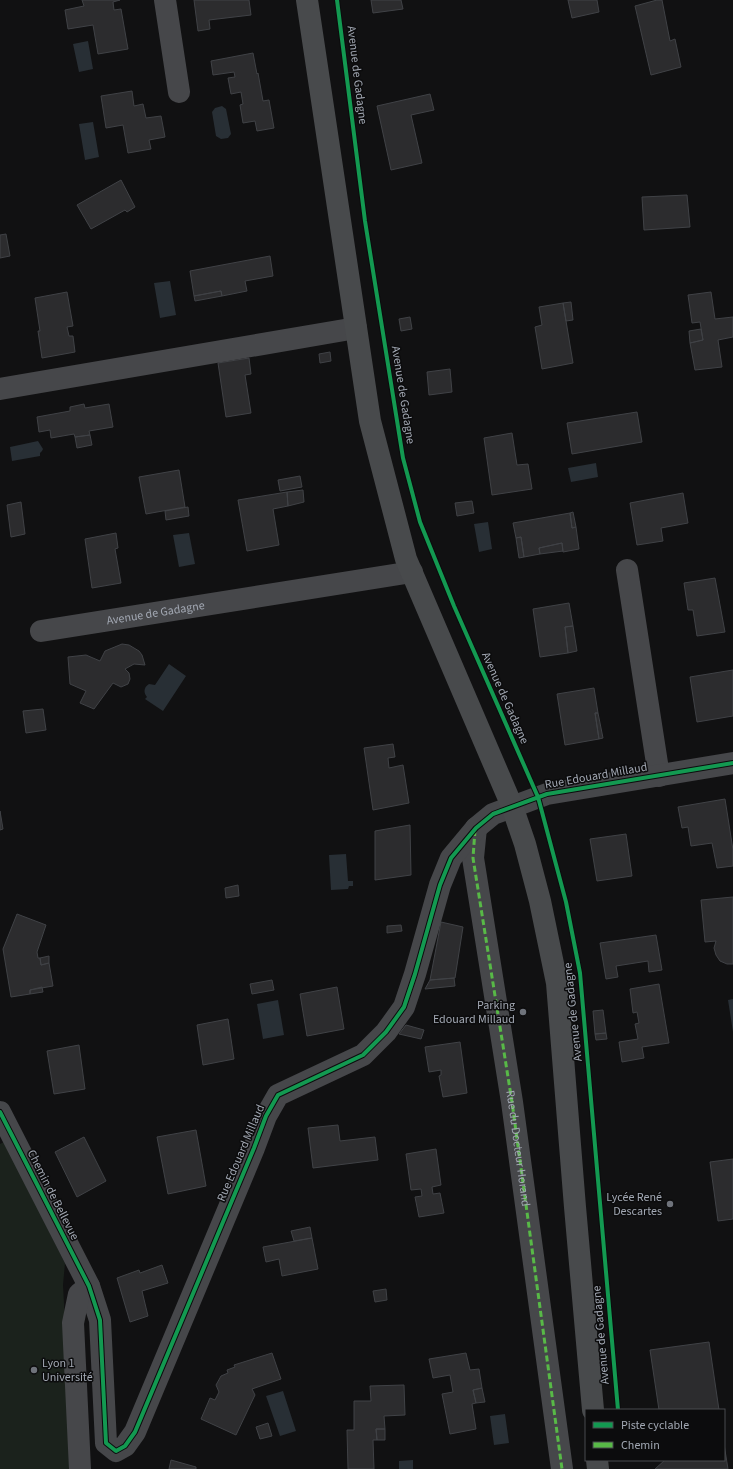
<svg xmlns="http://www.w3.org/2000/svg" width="733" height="1469" font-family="'Source Sans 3',sans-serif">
<rect width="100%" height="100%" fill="#111112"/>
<path fill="#1b221c" d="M4,1142L65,1263L63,1285L72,1456L74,1469H0V1144Z"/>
<path fill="#282f35" d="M88,41L93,69L79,72L73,44Z
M222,106L226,109L231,134L228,138L221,139L216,136L212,112L215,108Z
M93,122L99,157L85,160L79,124Z
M170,281L176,315L160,318L154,283Z
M38,441L43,449L42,451L40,453V456L12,461L10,447Z
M596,463L598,477L571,482L568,468Z
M488,522L492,549L479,552L474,524Z
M189,533L195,564L179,567L173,535Z
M169,664L186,676L163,711L145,699L147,697C143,692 144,687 149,684L155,685Z
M346,854L348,881H353V886H349L348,889L331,890L329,855Z
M733,999V1032L728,1000Z
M278,1000L284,1035L263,1039L257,1004Z
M283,1391L296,1431L280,1436L266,1396Z
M505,1414L509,1443L494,1445L490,1416Z
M413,1460V1469H399V1461Z"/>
<path fill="#2c2c2e" stroke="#404246" d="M82,0H120L113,2L114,10L121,9L128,49L98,54L93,25L68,29L65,10L84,6Z
M194,0H249L251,15L209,20L210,29L198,31Z
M371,0H401L403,9L373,13Z
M568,0H597L599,12L572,18Z
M657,0H662L670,41L675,39L681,67L651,75L635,6Z
M253,53L257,74L258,73L263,101L269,100L274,128L257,131L255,121L243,123L240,105L243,104L241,92L231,94L228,78L235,77L234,72L213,75L211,61Z
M132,91L134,106L143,104L146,118L161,116L165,137L149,140L151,149L128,153L123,125L106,128L101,96Z
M430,94L434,110L411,115L422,163L391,170L377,106Z
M121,180L135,207L127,212L125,210L91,229L77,205Z
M687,195L690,227L644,230L642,197Z
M6,234L10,256L0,258V235Z
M270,256L273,276L245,281L247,291L222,296L221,291L194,296L190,271Z
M221,291L222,296L195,301L194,296Z
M67,292L73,326L67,327L69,336H73L75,352L42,358L38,331H40L35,298Z
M711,292L715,319L733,317V337L718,340L722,367L695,370L690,343L703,340L700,322L692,323L688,295Z
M571,302L573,320L566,321L563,303Z
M563,303L573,363L542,369L535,327L542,325L539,307Z
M410,317L412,329L401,331L399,319Z
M701,329L703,340L690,343L689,331Z
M330,352L331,361L320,363L319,354Z
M249,358L251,374L245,375L251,413L226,417L218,363Z
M450,369L452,392L429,395L427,372Z
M84,404L85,408L109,404L113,427L89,431L90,435L75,437L74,434L51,438L50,430L39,432L37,417L70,411V407Z
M637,412L642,442L572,454L567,423Z
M512,433L517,465L528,464L532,489L492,495L484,438Z
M90,435L92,445L77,448L75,437Z
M179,470L185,507L146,514L139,477Z
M300,476L302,487L280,491L278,480Z
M303,490L304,502L288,506L287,492Z
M287,492L288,506L273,509L279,545L247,551L238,500Z
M683,493L688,523L661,528L663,541L637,545L630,503Z
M472,501L474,513L457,516L455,503Z
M21,502L25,534L11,537L7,505Z
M188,507L189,516L166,520L165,511Z
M573,512L576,527L572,528L570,513Z
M570,513L572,528L576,527L579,549L563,552L562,543L539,548L540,554L524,557L521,537L516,538L513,523Z
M116,533L118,548L115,549L121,583L92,588L85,539Z
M521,537L524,557L519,558L516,538Z
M562,543L563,551L540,554L539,548Z
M715,578L725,632L697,636L693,610H688L684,583Z
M569,603L573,626L565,627L568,653L540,657L533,609Z
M573,626L577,651L568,653L565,627Z
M122,644L129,645L139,651L142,655L145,665L134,664L125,669L129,673L130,679L128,684L121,687L113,683L94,709L80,703L86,691L70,684L68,657L86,655L100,661L105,651Z
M733,670V716L697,722L690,677Z
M594,688L598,713H595L599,739L565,745L557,694Z
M43,709L46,730L26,733L23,711Z
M595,713H598L603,738L599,739Z
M393,744L395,757L388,758L389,768L403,765L409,803L373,810L364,748Z
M725,799L733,850V866L717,868L712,843L691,846L688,827L682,828L678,807Z
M0,811L3,829L0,830Z
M410,825L411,875L375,880V831Z
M626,834L632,876L597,881L590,839Z
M238,885L239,896L226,898L225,888Z
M733,897V964H727L720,961L716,955L714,948L716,941L705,942L701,900Z
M17,914L46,925L37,952L38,958H40L41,965L49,963L53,986L30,990V994L11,997L3,949Z
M441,922L463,927L455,978L430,980Z
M401,925L402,931L387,933V926Z
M656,935L662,970L649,972L648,961L616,966L618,977L606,979L600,943Z
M49,956V963L41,965L40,958Z
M454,978L455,986L425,989L430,980Z
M272,980L274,990L252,994L250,984Z
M659,984L669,1043L642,1047L644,1058L622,1062L619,1042L638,1039L635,1024L639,1023L637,1012L633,1013L630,989Z
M42,987L43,992L30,994V990Z
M337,987L344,1029L307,1036L300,994Z
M603,1010L606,1033L595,1034L593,1011Z
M228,1019L234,1059L203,1065L197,1025Z
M406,1025L424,1030L421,1039L399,1034Z
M606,1033L607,1039L596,1040L595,1034Z
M460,1042L467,1093L443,1097L439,1076L441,1075V1070L429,1072L425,1047Z
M79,1045L85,1089L54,1094L47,1051Z
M338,1125L340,1141L375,1137L378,1160L313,1168L308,1128Z
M196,1130L206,1186L168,1194L157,1137Z
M84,1137L106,1181L77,1197L55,1152Z
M436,1149L441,1185L432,1187L433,1194L440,1193L444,1213L419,1217L415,1197L422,1196L421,1189L411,1190L406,1154Z
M733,1159V1219L718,1221L710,1162Z
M310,1227L312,1238L294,1241L291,1231Z
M312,1238L318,1269L282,1276L279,1259L266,1262L263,1247Z
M162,1265L168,1283L142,1291L148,1316L130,1322L117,1278L139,1270L140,1273Z
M386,1289L387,1300L375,1302L373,1291Z
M709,1342L719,1410H659L650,1350Z
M272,1353L281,1379L252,1389L255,1395L236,1435L201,1419L210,1398L215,1400L219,1392L216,1385L221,1376L228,1373L227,1370L235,1367L234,1365Z
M466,1353L470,1370L479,1369L482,1388L473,1390L476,1403L472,1404L476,1429L450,1434L442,1394L453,1392L450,1375L433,1378L429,1359Z
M404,1385L405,1415L384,1416L385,1429H376L377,1440H373L374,1469H348L347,1430H354V1401H371L370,1386Z
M482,1388L485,1402L476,1403L473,1390Z
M268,1423L272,1436L260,1439L256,1427Z
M376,1429H385V1440H377Z
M724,1444L728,1469H655L665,1460H724Z
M171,1460L196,1467V1469H169Z"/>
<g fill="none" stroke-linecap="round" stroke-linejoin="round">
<g stroke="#46474a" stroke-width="22">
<path d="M165,0L179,92"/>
<path d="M0,389L356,328"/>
<path d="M627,570L659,776"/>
<path id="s1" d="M41,631L412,572"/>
<path id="s2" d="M476,828L473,858L512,1102L562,1469"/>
<path d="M0,1112L89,1286L100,1320L106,1443L116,1451L125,1446L135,1432L254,1148L266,1116L278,1095L363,1055L386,1032L404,1007L415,974L440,885L451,858L476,828L493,814L547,794L733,763"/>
<path d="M80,1469L73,1323L79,1294L89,1286"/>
</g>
<path stroke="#484a4c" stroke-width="22" d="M307,0L370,421L406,559L512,806L525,844L540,901L557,983L575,1207L593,1410
M597,1460L598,1469"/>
<path stroke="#58b947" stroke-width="3" stroke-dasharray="6 3" stroke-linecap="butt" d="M475,830L473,858L512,1102L562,1469"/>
<g stroke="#0c0c0d" stroke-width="6">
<path id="cycleway" d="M337,0L365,221L403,458L420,522L454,606L538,797L566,902L580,973L618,1410
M0,1112L89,1286L100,1320L106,1443L116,1451L125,1446L135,1432L254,1148L266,1116L278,1095L363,1055L386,1032L404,1007L415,974L440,885L451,858L476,828L493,814L547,794L733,763"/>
</g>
<use href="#cycleway" stroke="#139951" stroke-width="4"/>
</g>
<g fill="#6f737b" stroke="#0c0c0d" stroke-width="1.5">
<circle cx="523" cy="1012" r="4"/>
<circle cx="670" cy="1204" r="4"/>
<circle cx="34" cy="1370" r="4"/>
</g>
<g text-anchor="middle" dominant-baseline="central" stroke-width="3" stroke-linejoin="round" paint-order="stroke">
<g font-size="12" fill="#a2a8b3" stroke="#0c0c0d">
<text transform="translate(357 75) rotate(83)">Avenue de Gadagne</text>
<text transform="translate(403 395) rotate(81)">Avenue de Gadagne</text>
<text stroke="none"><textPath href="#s1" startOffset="116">Avenue de Gadagne</textPath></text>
<text transform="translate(505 698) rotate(66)">Avenue de Gadagne</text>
<text transform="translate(596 776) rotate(-10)">Rue Edouard Millaud</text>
<text transform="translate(573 1012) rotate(-96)">Avenue de Gadagne</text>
<text stroke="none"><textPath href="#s2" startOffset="324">Rue du Docteur Horand</textPath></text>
<text transform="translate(241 1153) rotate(-67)">Rue Edouard Millaud</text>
<text transform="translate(53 1195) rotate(63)">Chemin de Bellevue</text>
<text transform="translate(601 1335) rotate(-95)">Avenue de Gadagne</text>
</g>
<g font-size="12" fill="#a2a8b3" stroke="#0c0c0d" text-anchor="end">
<text x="515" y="1005">Parking<tspan x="515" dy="14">Edouard Millaud</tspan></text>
<text x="662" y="1197">Lycée René<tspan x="662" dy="14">Descartes</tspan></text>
<text x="42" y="1363" text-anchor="start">Lyon 1<tspan x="42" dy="14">Université</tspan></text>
</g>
</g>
<rect x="585" y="1409" width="140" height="52" fill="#0c0c0d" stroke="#484a4f"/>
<rect x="593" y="1422" width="20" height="6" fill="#139951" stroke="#484a4f"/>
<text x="621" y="1429" font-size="12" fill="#a2a8b3">Piste cyclable</text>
<rect x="593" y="1442" width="20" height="6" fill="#58b947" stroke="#484a4f"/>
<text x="621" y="1449" font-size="12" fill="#a2a8b3">Chemin</text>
</svg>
